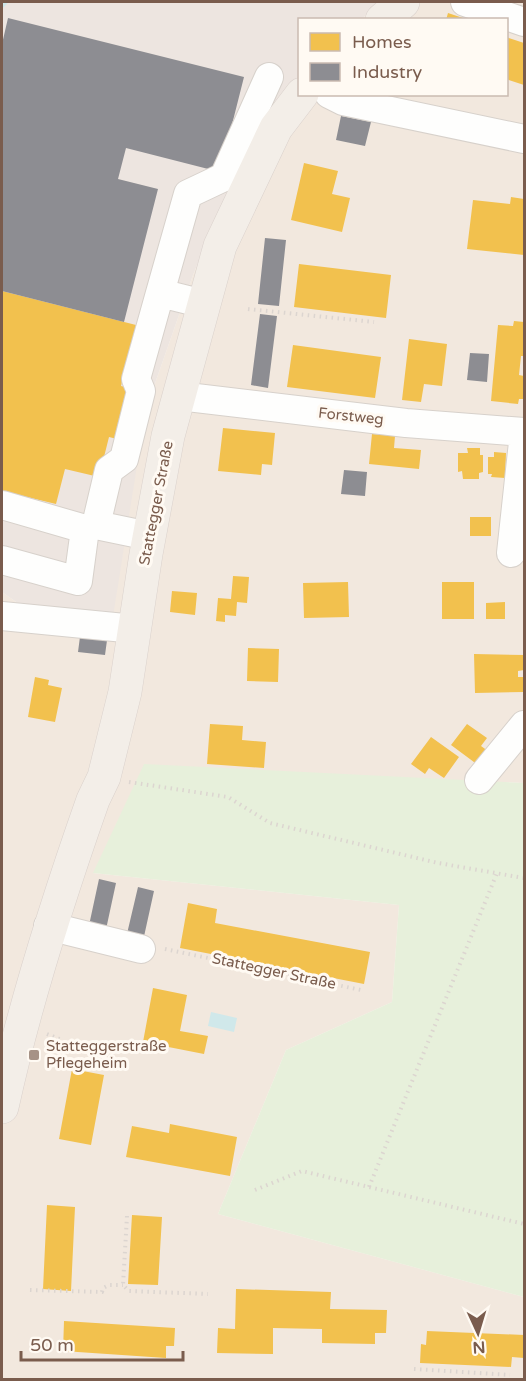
<svg xmlns="http://www.w3.org/2000/svg" width="526" height="1381" font-family="'Varela Round',sans-serif">
<rect width="100%" height="100%" fill="#f9f5f0"/>
<path fill="#f2e8de" d="M379,2H524V783L451,780L93,873L399,905L392,1002L286,1050L218,1214L524,1297V1379H2V592L29,611L146,409L193,275L232,180L300,94H506V20L362,19Z"/>
<path fill="#ede5e0" d="M2,2H379L362,19L300,20L299,83L232,180L193,275L146,409L112,623L29,611L2,592Z"/>
<path fill="#e7f0db" d="M144,764L524,783V1297L218,1214L286,1050L392,1002L399,905L93,873Z"/>
<path fill="#d0e8ea" d="M211,1012L237,1018L234,1032L208,1026Z"/>
<path fill="#f2c14e" d="M448,13L466,19V20H446Z
M506,37L524,43V85L506,79Z
M304,163L338,171L332,194L350,198L342,232L291,220Z
M511,197L524,199V255L467,249L473,200L510,204Z
M299,264L391,275L386,318L294,307Z
M2,291L136,325L121,386L133,389L121,440L109,437L99,477L65,469L56,504L2,491Z
M514,321L524,322V356H521L519,375L524,376V399H519L518,404L491,401L498,325L513,326Z
M409,339L447,344L442,386L424,384L421,402L402,400Z
M293,345L381,357L375,398L287,387Z
M223,428L275,433L272,465L262,464L261,475L218,471Z
M372,434L395,436L394,448L421,450L419,469L369,464Z
M467,448H480V455H483V472L479,473V479H463L462,471L458,472V453H468Z
M494,452L506,453L505,478L491,477L492,474H488V457H494Z
M470,517H491V536H470Z
M233,576L249,577L247,603L237,602L236,616L225,615V622L216,621L218,598L231,599Z
M348,582L349,617L304,618L303,583Z
M442,582H474V619H442Z
M172,591L197,593L195,615L170,612Z
M505,602V619H486V603Z
M248,648L279,649L278,682L247,681Z
M474,654L524,655V670L518,671V677H524V692L475,693Z
M35,677L49,680L48,685L62,688L55,722L28,717Z
M210,724L243,726L242,740L266,742L264,768L207,764Z
M467,724L487,738L481,746L492,754L482,768L451,745Z
M431,737L459,757L444,778L429,768L425,774L411,764Z
M188,903L217,909L215,923L370,952L364,984L180,948Z
M153,988L187,995L180,1031L208,1036L204,1054L143,1042Z
M72,1069L104,1075L91,1145L59,1139Z
M170,1124L237,1137L230,1176L126,1157L132,1126L169,1133Z
M47,1205L75,1207L71,1291L43,1289Z
M132,1215L162,1217L158,1285L128,1284Z
M236,1289L331,1292L330,1309L387,1310L386,1333H375V1344L322,1343V1329L273,1328V1354L217,1353L218,1328L235,1329Z
M64,1321L175,1328L174,1346H166V1358L63,1351Z
M427,1331L524,1335V1358L512,1357L511,1367L420,1363L421,1344L426,1345Z"/>
<path fill="#8d8d92" d="M8,18L244,77L220,172L126,148L118,179L158,189L124,322L2,291V44Z
M341,116L371,122L365,146L336,140Z
M265,238L286,240L279,306L258,304Z
M260,314L277,316L268,388L251,385Z
M470,353L489,354L487,382L467,380Z
M344,470L367,472L365,496L341,494Z
M81,629L108,633L105,655L78,652Z
M99,879L116,883L105,934L88,930Z
M138,887L154,891L143,941L126,938Z"/>
<g fill="none" stroke-linecap="round" stroke-linejoin="round">
<path stroke="#d0e8ea" stroke-width="7" d="M2,4L4,2"/>
<g stroke="#d7d1cb" stroke-width="30">
<path id="minor" d="M465,2L524,22
M329,94L343,101L524,139
M204,304L160,293L188,194L224,177L269,77
M179,396L406,423L524,432
M2,505L85,529L96,525
M149,536L96,525L109,470L124,459L141,391L136,379L160,293
M511,553L524,433
M2,560L78,581L85,529
M2,616L135,629
M479,780L524,725
M48,926L141,949"/>
</g>
<g stroke="#dad1cc" stroke-width="34">
<path id="major" d="M382,20L403,2
M2,1107C25,1002 57,902 93,800L104,777L125,692L146,554L168,436L220,246L276,128L302,94"/>
</g>
<path stroke="#dcd5d0" stroke-width="4" stroke-dasharray="1.5 4.5" stroke-linecap="butt" d="M248,309L374,322
M129,782L228,797L270,823L438,863L524,878
M165,949L361,990
M47,1034L62,1040V1050
M369,1187L497,873
M255,1190L302,1171L524,1224
M127,1216L123,1285L129,1291L208,1294
M30,1290L102,1292L103,1288L109,1285H123
M414,1369L510,1375"/>
<use href="#minor" stroke="#fefefd" stroke-width="28"/>
<use href="#major" stroke="#f3eee8" stroke-width="33"/>
</g>
<rect fill="#a69286" stroke="#fffaf3" stroke-width="2" x="28" y="1049" width="12" height="12" rx="3"/>
<g text-anchor="middle" dominant-baseline="central" stroke-width="6" stroke-linejoin="round" paint-order="stroke">
<g font-size="15" fill="#7a5c4d" stroke="#fffaf3">
<text transform="translate(351 416) rotate(6)">Forstweg</text>
<text transform="translate(156 503) rotate(-79)">Stattegger Straße</text>
<text transform="translate(274 971) rotate(12)">Stattegger Straße</text>
</g>
<g font-size="15" fill="#7a5c4d" stroke="#fffaf3" text-anchor="start">
<text x="46" y="1046">Statteggerstraße<tspan x="46" dy="17">Pflegeheim</tspan></text>
</g>
</g>
<rect width="526" height="1381" fill="none" stroke="#7a5c4d" stroke-width="6"/>
<rect x="298" y="18" width="210" height="78" fill="#fffaf3" stroke="#cabbb1" stroke-width="1.5"/>
<rect x="310" y="33" width="30" height="18" fill="#f2c14e" stroke="#cabbb1" stroke-width="1.5"/>
<text x="352" y="48" font-size="18" fill="#7a5c4d">Homes</text>
<rect x="310" y="63" width="30" height="18" fill="#8d8d92" stroke="#cabbb1" stroke-width="1.5"/>
<text x="352" y="78" font-size="18" fill="#7a5c4d">Industry</text>
<g transform="translate(478 1333) rotate(176)" stroke="#fffaf3" stroke-width="4.5" paint-order="stroke">
<path d="M0-4.5L10 22L0 15L-10 22Z" fill="#7a5c4d"/>
<text y="-9" font-size="16" font-weight="bold" text-anchor="middle" fill="#7a5c4d">N</text>
</g>
<path d="M21 1351v9h162v-9" fill="none" stroke="#7a5c4d" stroke-width="3"/>
<text x="30" y="1351" font-size="18" fill="#7a5c4d" stroke="#fffaf3" stroke-width="4.5" paint-order="stroke">50 m</text>
</svg>
